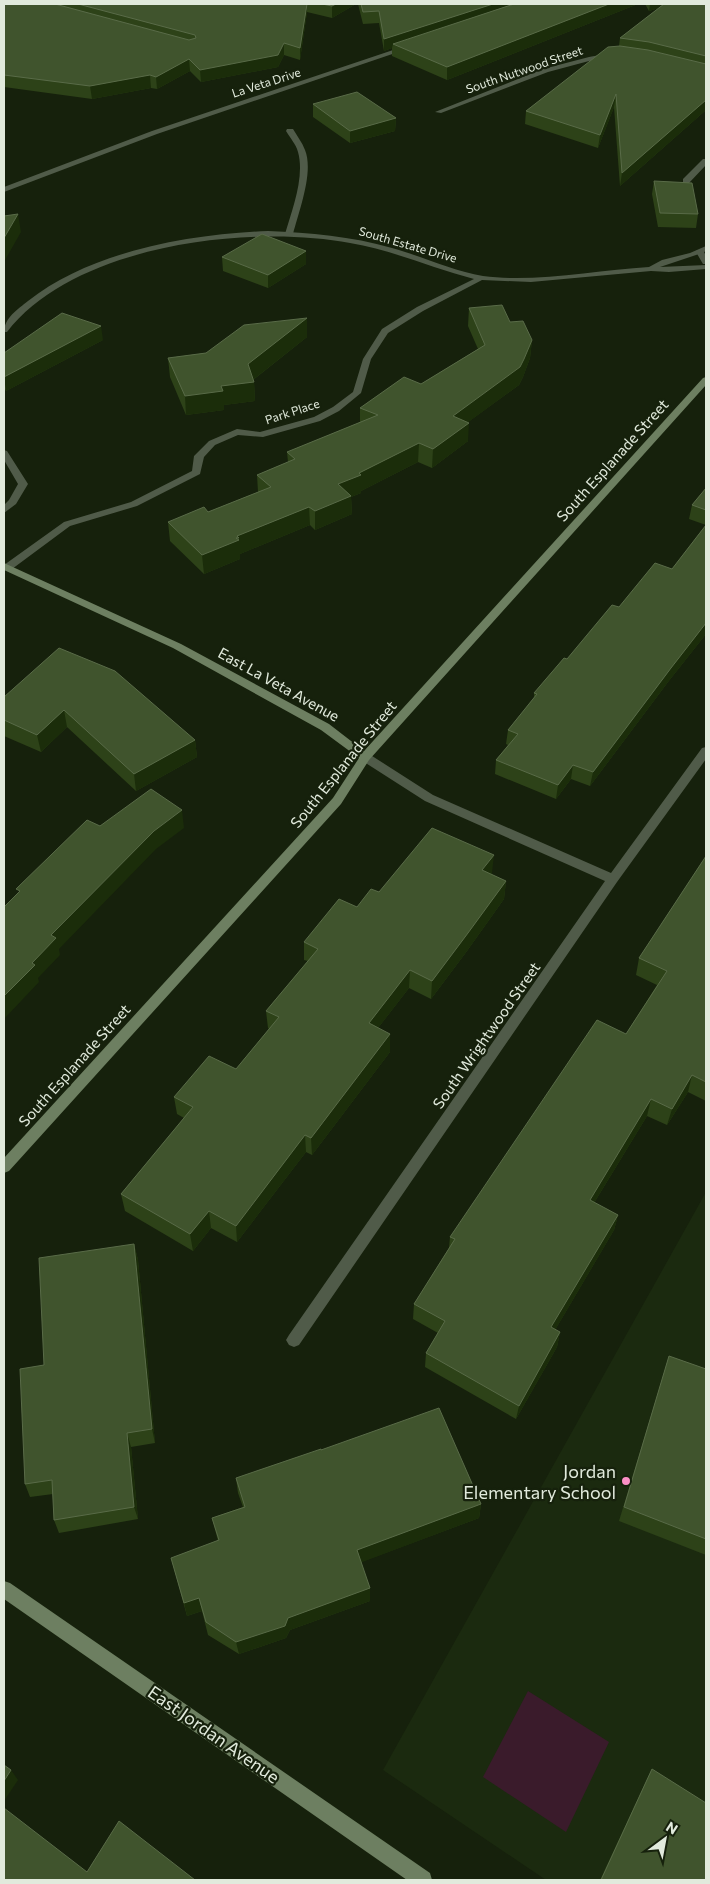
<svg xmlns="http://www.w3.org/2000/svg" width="710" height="1884" font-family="Commissioner,sans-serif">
<rect width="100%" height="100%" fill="#16210c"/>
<path fill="#1b2a0f" d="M706,1192V1880H546L383,1770Z"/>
<path fill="#3a1b2b" d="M528,1691L609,1742L566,1832L483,1777Z"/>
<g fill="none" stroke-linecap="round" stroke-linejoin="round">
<path fill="#505b49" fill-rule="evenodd" d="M287,129H293C297,136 302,142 305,150C314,172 299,211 293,234L289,236L285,234C292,210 305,177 298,152C296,144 290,138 286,131Z
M697,250L704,252L706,256V264H703L696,252Z"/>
<path fill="#505b49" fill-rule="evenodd" d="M408,45L411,47L410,48L157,134L4,192V187L152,131Z
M611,53L614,55L613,56L589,61L548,72L441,113L435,112L543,69L589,57Z
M703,159H706V165L689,183H683V179Z
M268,231C310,233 351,236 392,248C421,256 453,271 483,276C534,283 597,270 649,267L662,260L690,253L706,246V251L702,253L660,267L706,265V269L669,272L651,271L531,282L482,280L423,311L388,333L371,359L361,393L339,411L320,421L263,437L238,435L215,445L204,457L200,474L137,506L70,526L12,569H4V565L64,522L131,502L192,471L194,456L209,441L237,429L260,432L314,417L333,407L353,392L363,359L382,329L417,307L474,279C432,268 392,250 350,243C248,224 74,245 7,332H4C4,318 18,309 28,301C91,251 190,234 268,231Z
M4,450L7,451L28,484L16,504L4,513V505L9,500L18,484L4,460Z
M706,747V759L617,882L299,1345L294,1347L289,1345L286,1340L289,1335L605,881L425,801L361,760L359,757L361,754H369L433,795L611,873L702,748Z"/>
<path fill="#6d7f61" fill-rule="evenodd" d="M706,377V385L369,760L341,804L9,1171L4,1173V1158L333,798L359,758L321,730L173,648L4,570V563L181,644L329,724L364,751L703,378Z
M4,1581L10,1583L430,1873L432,1880H407L4,1599Z"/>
</g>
<path fill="#2d4218" d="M4,4H356L332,18L307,12L300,60L284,55L278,67L201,82L190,71L157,89L151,88L92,99L4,87Z
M358,4H638L447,80L392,56V48L384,51L379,23L363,24Z
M645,4H706V110L620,186L614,107L598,148L525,124L526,111L619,46L620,38L659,8L649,11Z
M313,104L396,118L395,131L350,143L313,117Z
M654,181L698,214L696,228L658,227L652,194Z
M222,257L306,264L268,288L223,271Z
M469,308L510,322L532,340L530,358L523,377L519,385L468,422V441L432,468L418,462L361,491V493L351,497L352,514L315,530L310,525L240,554V559L204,574L170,541L168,522L208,512L258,492L257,475L288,462L287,452L360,423V408L421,384L478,349L468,326Z
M307,318V337L253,380L254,382L255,401L224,405V410L186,415L170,377L168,358L206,353Z
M103,340L6,391L4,387V353Z
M706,488V525L689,519L692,505Z
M706,525V634L668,682L590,786L571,779L556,799L495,774L496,760L508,745L506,744L508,730L534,698V693L619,607L672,569Z
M4,697L195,740L197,757L136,791L67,727L41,752L4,736Z
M706,856V1101L688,1092L667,1125L647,1116L594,1203L618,1215L614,1230L555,1330L560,1332L557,1347L516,1419L425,1367L426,1353L438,1333L413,1319L414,1304L449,1248L450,1237L626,1034L657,985L636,975L639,958Z
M492,873L491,874L506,881L504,899L467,951L431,999L409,988L378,1028L390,1052L312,1155L306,1152L237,1242L211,1228L193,1251L125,1211L121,1194L184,1118L177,1114L174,1097L236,1069L269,1029L268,1028L266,1011L308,961L304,960V942L379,892Z
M134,1244L138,1260L155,1443L131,1447L138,1519L59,1533L54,1520L53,1494L30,1497L25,1484L44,1365Z
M669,1356L706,1369V1555L619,1521Z
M321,1450L481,1504L479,1518L361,1562L370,1588V1601L290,1630L286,1638L239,1654L208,1635L202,1611L187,1616L171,1558L218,1541L212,1518L243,1507L238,1493L236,1478Z
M652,1769L706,1880H600L648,1777Z"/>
<path fill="#1b2d0a" d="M307,4V12L300,60V48Z
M336,4H356L332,18V6Z
M493,4H528L393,44L392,48L384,51V39Z
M609,4H638L447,80V67Z
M650,4H672L649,11Z
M284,43V55L278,67L201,82L200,70Z
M189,59L190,71L157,89L156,77Z
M150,75L151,88L92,99L90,86Z
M616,94L614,107L598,148L600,135Z
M706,100V110L620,186L622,173Z
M396,118L395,131L350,143V131Z
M18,214L21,232L4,262V238Z
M306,251V264L268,288V275Z
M307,318V337L249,383L248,364Z
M101,326L103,340L6,391L4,377Z
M532,340L530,358L523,377L519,385L452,434L453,416Z
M254,382L255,401L224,405V410L186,415L185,396L221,386Z
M469,423L468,441L432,468L433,449Z
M419,443L418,462L361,491V493L351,497L352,514L315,530V511L338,484Z
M309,507L310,525L240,554V559L204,574L202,555L237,536Z
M706,623V634L668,682L590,786L593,772L671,668Z
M64,710L67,727L41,752L37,735Z
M195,740L197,757L136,791L134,774Z
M573,765L571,779L556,799L558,785Z
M182,810L184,828L156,849L59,949L60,955L38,978L39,982L4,1019V996L32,963L51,935L154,831Z
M494,855L492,873L480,889L482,870Z
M506,881L504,899L467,951L431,999L432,981Z
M410,970L409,988L368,1041L369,1023Z
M390,1034V1052L312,1155L311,1138Z
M692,1075L688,1092L667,1125L672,1109Z
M651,1099L647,1116L586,1216L590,1200Z
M305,1135L306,1152L237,1242L236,1226Z
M209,1211L211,1228L193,1251L190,1234Z
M618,1215L614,1230L548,1342L551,1327Z
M134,1244L138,1260L155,1443L152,1429Z
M560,1332L557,1347L516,1419L519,1406Z
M127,1433L131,1447L138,1519L134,1507Z
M481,1504L479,1518L357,1564V1550Z
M370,1588V1601L290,1630L286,1638L239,1654L236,1642L288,1618Z
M199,1598L202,1611L187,1616L184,1603Z
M11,1770L18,1780L4,1801V1781Z"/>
<path fill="#40542d" stroke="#596b48" d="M4,4H55L189,40L196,38L195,35L78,4H307L300,48L284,43L278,55L200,70L189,59L156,77L150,75L90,86L4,75Z
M322,4H336L332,6Z
M361,4H493L384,39L379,11L363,12Z
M514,4H609L447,67L393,44Z
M664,4H706V56L649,42L620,38Z
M620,46L648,50L706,64V100L622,173L616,94L600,135L526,111L608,47Z
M357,92L396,118L350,131L313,104Z
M654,181L692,183L698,214L660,213Z
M18,214L4,238V216Z
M262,234L306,251L268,275L222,257Z
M502,305L510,322L523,321L532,340L524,359L520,367L453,416L469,423L433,449L419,443L359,473L361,475L338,484L351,496L315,511L309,507L237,536L239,538H236L239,540L202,555L168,522L204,507L208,512L271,487L257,475L295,459L287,452L378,415L360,408L404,377L421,384L485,345L469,308Z
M62,313L101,326L4,377V353Z
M307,318L248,364L254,382L221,386L223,391L185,396L168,358L206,353L244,325Z
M706,488V510L692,505Z
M706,525V623L671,668L593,772L573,765L558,785L496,760L518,734L508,730L537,694L534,693L564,658L567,659L612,605L619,607L655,563L672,569Z
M59,648L115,671L195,740L134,774L64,710L37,735L4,720V697Z
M151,789L182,810L154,831L51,935L56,938L32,963L35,965L4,996V907L20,891L16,889L87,820L100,826Z
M432,828L494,855L482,870L506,881L468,933L432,981L410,970L369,1023L390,1034L311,1138L305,1135L236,1226L209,1211L190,1234L121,1194L193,1107L174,1097L209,1056L236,1069L279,1017L266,1011L318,949L304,942L339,899L357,907L371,889L379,892Z
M706,856V1082L692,1075L672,1109L651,1099L590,1200L618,1215L551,1327L560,1332L519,1406L426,1353L445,1321L414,1304L455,1239L450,1237L597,1020L626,1034L667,971L639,958Z
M134,1244L152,1429L127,1433L134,1507L54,1520L52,1480L25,1484L20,1369L44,1365L39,1258Z
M669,1356L706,1369V1539L624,1507Z
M439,1408L481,1504L357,1550L370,1588L288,1618L285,1626L236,1642L206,1622L199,1598L184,1603L171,1558L219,1540L212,1518L245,1507L236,1478L321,1449V1450Z
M4,1765L11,1770L4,1781Z
M652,1769L706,1803V1880H601Z
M4,1808L87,1872L119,1821L195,1880H4Z"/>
<circle fill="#fb8fc5" stroke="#16210c" stroke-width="2" cx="626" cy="1481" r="5"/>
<g text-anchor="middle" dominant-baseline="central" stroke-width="4.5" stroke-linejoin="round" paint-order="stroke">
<g font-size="12" fill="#e1eadc" stroke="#16210c">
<text transform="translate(524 69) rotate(-19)">South Nutwood Street</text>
<text transform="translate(266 82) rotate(-18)">La Veta Drive</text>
<text transform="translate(408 244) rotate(16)">South Estate Drive</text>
<text transform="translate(292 411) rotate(-18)">Park Place</text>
</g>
<g font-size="15" fill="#e1eadc" stroke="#16210c">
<text transform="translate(612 460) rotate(-48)">South Esplanade Street</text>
<text transform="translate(279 684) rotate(29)">East La Veta Avenue</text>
<text transform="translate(343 764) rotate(-51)">South Esplanade Street</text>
<text transform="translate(486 1035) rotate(-55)">South Wrightwood Street</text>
<text transform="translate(74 1065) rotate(-48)">South Esplanade Street</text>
</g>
<g font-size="18" fill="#e1eadc" stroke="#16210c" text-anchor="end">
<text x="616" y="1471">Jordan<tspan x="616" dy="21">Elementary School</tspan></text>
</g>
<g font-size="18" fill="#e1eadc" stroke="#16210c">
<text transform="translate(214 1734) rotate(35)">East Jordan Avenue</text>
</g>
</g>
<rect width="710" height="1884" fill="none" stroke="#e1eadc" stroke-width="10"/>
<g transform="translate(665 1839) rotate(32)" stroke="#16210c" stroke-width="4" paint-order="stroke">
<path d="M0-4L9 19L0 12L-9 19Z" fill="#e1eadc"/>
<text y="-8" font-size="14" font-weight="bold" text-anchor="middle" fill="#e1eadc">N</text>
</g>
</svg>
